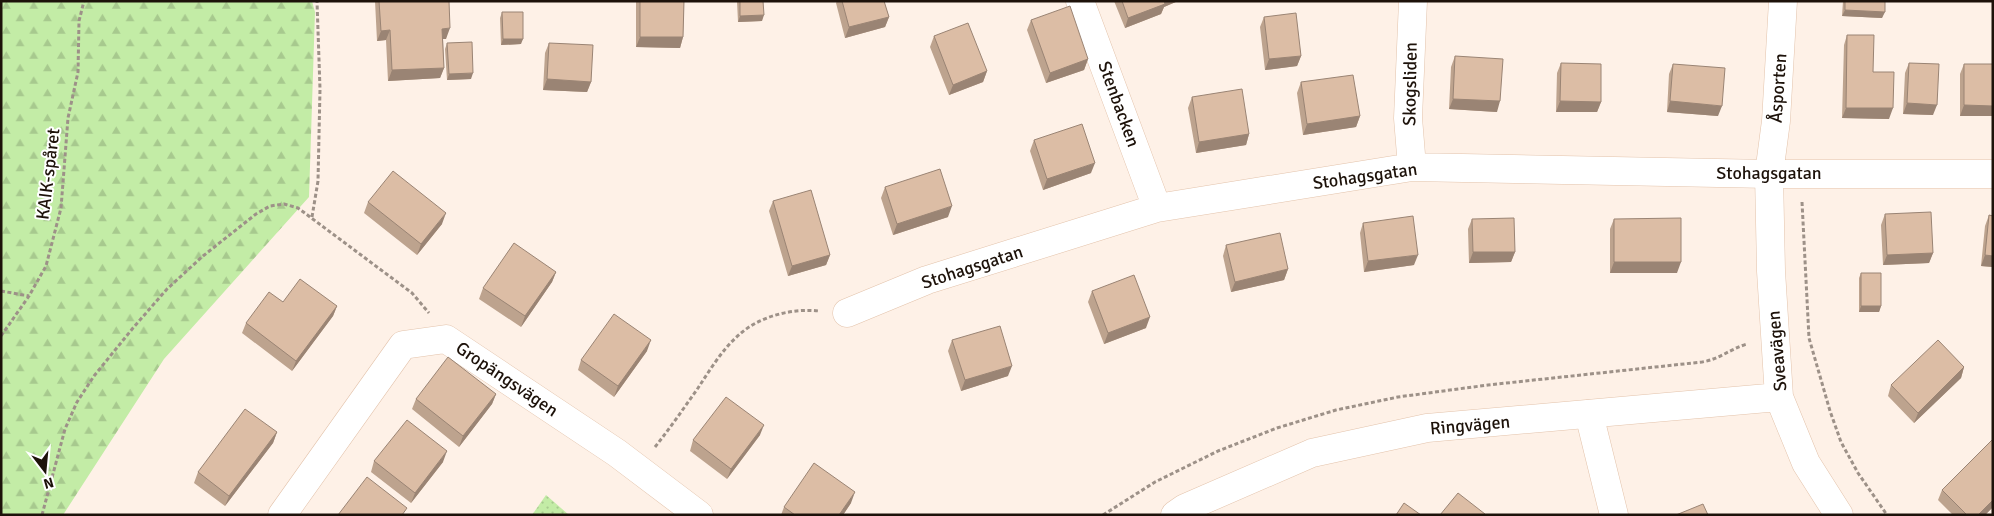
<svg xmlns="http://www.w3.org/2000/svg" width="1994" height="516" font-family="Signika,sans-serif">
<defs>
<pattern id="grass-dots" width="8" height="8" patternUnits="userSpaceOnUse" patternTransform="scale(1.25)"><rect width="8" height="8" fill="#c3eca6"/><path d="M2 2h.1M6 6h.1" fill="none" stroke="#a7c98e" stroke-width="1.8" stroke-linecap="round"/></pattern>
<pattern id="forest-firs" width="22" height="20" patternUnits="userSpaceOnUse" patternTransform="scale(1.25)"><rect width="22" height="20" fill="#c3eca6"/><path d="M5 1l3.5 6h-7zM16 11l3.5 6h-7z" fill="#a7c98e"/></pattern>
</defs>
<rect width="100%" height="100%" fill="#fef1e7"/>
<path fill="url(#grass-dots)" d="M546,495L569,515H532Z"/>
<path fill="url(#forest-firs)" d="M1,1H312L315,12L309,197L164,359L63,515H1Z"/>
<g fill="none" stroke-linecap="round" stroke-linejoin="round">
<g stroke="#e3c3ab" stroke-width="29">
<path id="street" d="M1080,1L1157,208
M1412,167L1408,118L1413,1
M847,313L927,280L1157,208L1412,167L1769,174H1993
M1589,414L1614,515
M282,515L403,345L446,339L617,453L699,515"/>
</g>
<g stroke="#e3c3ab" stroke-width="29">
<path id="secondary" d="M1783,1L1776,121L1769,174L1771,271L1779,397L1806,463L1839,515
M1175,515L1185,508L1312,453L1427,428L1779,397"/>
</g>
<path stroke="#9d9188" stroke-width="3" stroke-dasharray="4 2.5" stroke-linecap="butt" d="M1802,202L1809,338L1830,411L1841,442L1858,473L1887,515
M312,217L318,181L320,89L317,1
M1,291L29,296
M1,336L29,296L46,266L61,208L68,118L78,72L79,21L84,1
M655,447C670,428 684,408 698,388C710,370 723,348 740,334C760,316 793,308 819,311
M42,515L65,429L77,402L94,376L133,328L167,289L203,256L256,214L270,206L284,204L298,208L412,293L429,313
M1103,515L1155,482L1218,451L1277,428L1336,410L1398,397L1488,385L1702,362C1720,359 1730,349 1747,344"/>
<use href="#street" stroke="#fff" stroke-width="28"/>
<use href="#secondary" stroke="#fff" stroke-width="28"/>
</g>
<path fill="#bda38e" d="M375,1H449L446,39H443L444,68L440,78L388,81L386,40L377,41Z
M636,1H684L683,37L680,48L636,47Z
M737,1H763L762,21L738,22Z
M837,1H884L889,17L885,27L845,38L836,3Z
M1114,1H1178L1164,7L1161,14L1125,28Z
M1843,1H1885L1882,18L1842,16Z
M502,12L521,44L501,45L500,18Z
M1264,17L1301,56L1297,66L1265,70L1260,27Z
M1031,20L1088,59L1084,70L1046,83L1027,30Z
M1847,35L1873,72L1889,119L1842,118L1844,45Z
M934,36L987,71L983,82L949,95L930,47Z
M447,43L471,79L447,80L445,49Z
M549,43L591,82L587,92L543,90L545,53Z
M1455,56L1497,112L1449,109L1451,67Z
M1561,63L1601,102L1597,112H1556L1557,73Z
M1909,63L1933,115L1903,114L1905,73Z
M1673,64L1718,116L1667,112L1669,74Z
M1964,64H1993V116H1960V74Z
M1301,82L1360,116L1356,127L1303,135L1297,93Z
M1192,97L1249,134L1246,145L1196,153L1188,108Z
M1034,140L1091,173L1043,190L1030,151Z
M885,187L948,217L893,235L881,198Z
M773,201L830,255L826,265L788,276L769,211Z
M368,202L442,224L417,255L364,213Z
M1885,214L1933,253L1929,263L1883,265L1881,225Z
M1989,215L1993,216V267L1981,266L1985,226Z
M1472,219L1515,252L1511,262L1469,263L1468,229Z
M1614,219L1677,273H1610V229Z
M1363,223L1414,265L1364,272L1360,233Z
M1226,245L1288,269L1284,280L1231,292L1223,256Z
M556,272L552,282L521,327L479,299L483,288Z
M1861,273L1881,306L1879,312H1859V278Z
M1092,291L1146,328L1104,344L1088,302Z
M283,302L337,306L333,316L292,371L242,333L246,323Z
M952,340L1008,376L961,391L948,351Z
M647,351L614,397L578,370L581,360Z
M1964,367L1961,378L1914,423L1888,396L1891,385Z
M496,394L492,404L459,447L412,409L416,399Z
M277,432L273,443L225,506L194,483L198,472Z
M760,435L727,479L690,451L693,440Z
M374,461L443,462L411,503L371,472Z
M1942,490L1993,507L1985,515H1953L1938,500Z
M851,503L843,515H781L784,507Z"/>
<path fill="#9a8474" d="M1162,1H1178L1164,7L1161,14L1125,28L1128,18Z
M1845,10L1885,12L1882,18L1842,16Z
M764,15L762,21L738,22L740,16Z
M889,17L885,27L845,38L849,27Z
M450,28L446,39H438L442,29Z
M390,30L386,40L377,41L381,31Z
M640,37H683L680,48L636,47Z
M503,39H523L521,44L501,45Z
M1301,56L1297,66L1265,70L1269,59Z
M1088,59L1084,70L1046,83L1050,73Z
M444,68L440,78L388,81L392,70Z
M987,71L983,82L949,95L953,85Z
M473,73L471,79L447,80L449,74Z
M547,79L591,82L587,92L543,90Z
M1453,99L1500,101L1497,112L1449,109Z
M1560,101L1601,102L1597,112H1556Z
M1670,101L1722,106L1718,116L1667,112Z
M1907,103L1937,105L1933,115L1903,114Z
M1964,105L1993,106V116H1960Z
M1846,108H1893L1889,119L1842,118Z
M1360,116L1356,127L1303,135L1307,124Z
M1249,134L1246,145L1196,153L1199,142Z
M1095,163L1091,173L1043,190L1047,179Z
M952,206L948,217L893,235L897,224Z
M446,213L442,224L417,255L421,244Z
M1473,252H1515L1511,262L1469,263Z
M1933,253L1929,263L1883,265L1887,255Z
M830,255L826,265L788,276L792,266Z
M1418,255L1414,265L1364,272L1368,261Z
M1985,255L1993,256V267L1981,266Z
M1614,262H1681L1677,273H1610Z
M1288,269L1284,280L1231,292L1235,282Z
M556,272L552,282L521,327L525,316Z
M337,306L333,316L292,371L296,361Z
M1861,306H1881L1879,312H1859Z
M1150,317L1146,328L1104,344L1108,333Z
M651,340L647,351L614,397L618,386Z
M1012,366L1008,376L961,391L965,380Z
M1964,367L1961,378L1914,423L1918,413Z
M496,394L492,404L459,447L463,436Z
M764,425L760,435L727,479L731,469Z
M277,432L273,443L225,506L229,496Z
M447,451L443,462L411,503L415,493Z
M855,492L851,503L843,515H839Z
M1993,500V507L1985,515H1978Z"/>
<path fill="#dcbda5" stroke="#9a8474" d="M379,1H449L450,28L442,29L444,68L392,70L390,30L381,31Z
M640,1H684L683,37H640Z
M740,1H763L764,15L740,16Z
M842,1H884L889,17L849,27Z
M1122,1H1164L1165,4L1128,18Z
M1845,1H1885V12L1845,10Z
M1070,6L1088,59L1050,73L1031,20Z
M502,12H523V39H503Z
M1296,13L1301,56L1269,59L1264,17Z
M968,23L987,71L953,85L934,36Z
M1847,35H1874L1873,72H1894L1893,108H1846Z
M472,42L473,73L449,74L447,43Z
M549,43L593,45L591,82L547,79Z
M1455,56L1503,59L1500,101L1453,99Z
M1561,63L1601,64V102L1560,101Z
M1909,63L1939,64L1937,105L1907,103Z
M1673,64L1725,68L1722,106L1670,101Z
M1964,64H1993V106L1964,105Z
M1353,75L1360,116L1307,124L1301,82Z
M1242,89L1249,134L1199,142L1192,97Z
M1082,124L1095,163L1047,179L1034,140Z
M940,169L952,206L897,224L885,187Z
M393,171L446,213L421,244L368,202Z
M811,190L830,255L792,266L773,201Z
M1931,212L1933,253L1887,255L1885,214Z
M1989,215L1993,216V256L1985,255Z
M1413,216L1418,255L1368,261L1363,223Z
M1514,218L1515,252H1473L1472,219Z
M1681,218V262H1614V219Z
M1280,233L1288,269L1235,282L1226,245Z
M514,243L556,272L525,316L483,288Z
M1861,273H1881V306H1861Z
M1134,275L1150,317L1108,333L1092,291Z
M300,279L337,306L296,361L246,323L269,292L283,302Z
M614,314L651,340L618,386L581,360Z
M1000,326L1012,366L965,380L952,340Z
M1938,340L1964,367L1918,413L1891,385Z
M448,357L496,394L463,436L416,399Z
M726,397L764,425L731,469L693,440Z
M245,409L277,432L229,496L198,472Z
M407,420L447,451L415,493L374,461Z
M1993,439V500L1978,515H1967L1942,490Z
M814,463L855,492L839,515H795L784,507Z
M367,477L407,508L402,515H338Z
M1458,493L1485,514L1484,515H1440Z
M1404,503L1421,515H1396Z
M1703,504L1708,515H1676Z"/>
<g text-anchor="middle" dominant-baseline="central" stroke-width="4" stroke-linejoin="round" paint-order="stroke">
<g font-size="18" fill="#1d120a" stroke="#fff">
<text transform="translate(1410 84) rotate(-89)">Skogsliden</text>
<text transform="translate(1778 88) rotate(-86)">Åsporten</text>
<text transform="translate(1119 104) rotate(70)">Stenbacken</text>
<text x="1769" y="173">Stohagsgatan</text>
<text transform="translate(48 174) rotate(-83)">KAIK-spåret</text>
<text transform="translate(1365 176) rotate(-8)">Stohagsgatan</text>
<text transform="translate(972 267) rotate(-18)">Stohagsgatan</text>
<text transform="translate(1777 351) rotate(-95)">Sveavägen</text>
<text transform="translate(507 379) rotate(34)">Gropängsvägen</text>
<text transform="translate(1470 425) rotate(-5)">Ringvägen</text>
</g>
</g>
<rect width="1994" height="516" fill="none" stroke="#1d120a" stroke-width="5"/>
<g transform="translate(45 471) rotate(164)" stroke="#ffffff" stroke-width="4" paint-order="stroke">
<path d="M0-4L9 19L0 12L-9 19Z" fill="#1d120a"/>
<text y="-8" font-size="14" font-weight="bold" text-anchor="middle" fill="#1d120a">N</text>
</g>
</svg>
